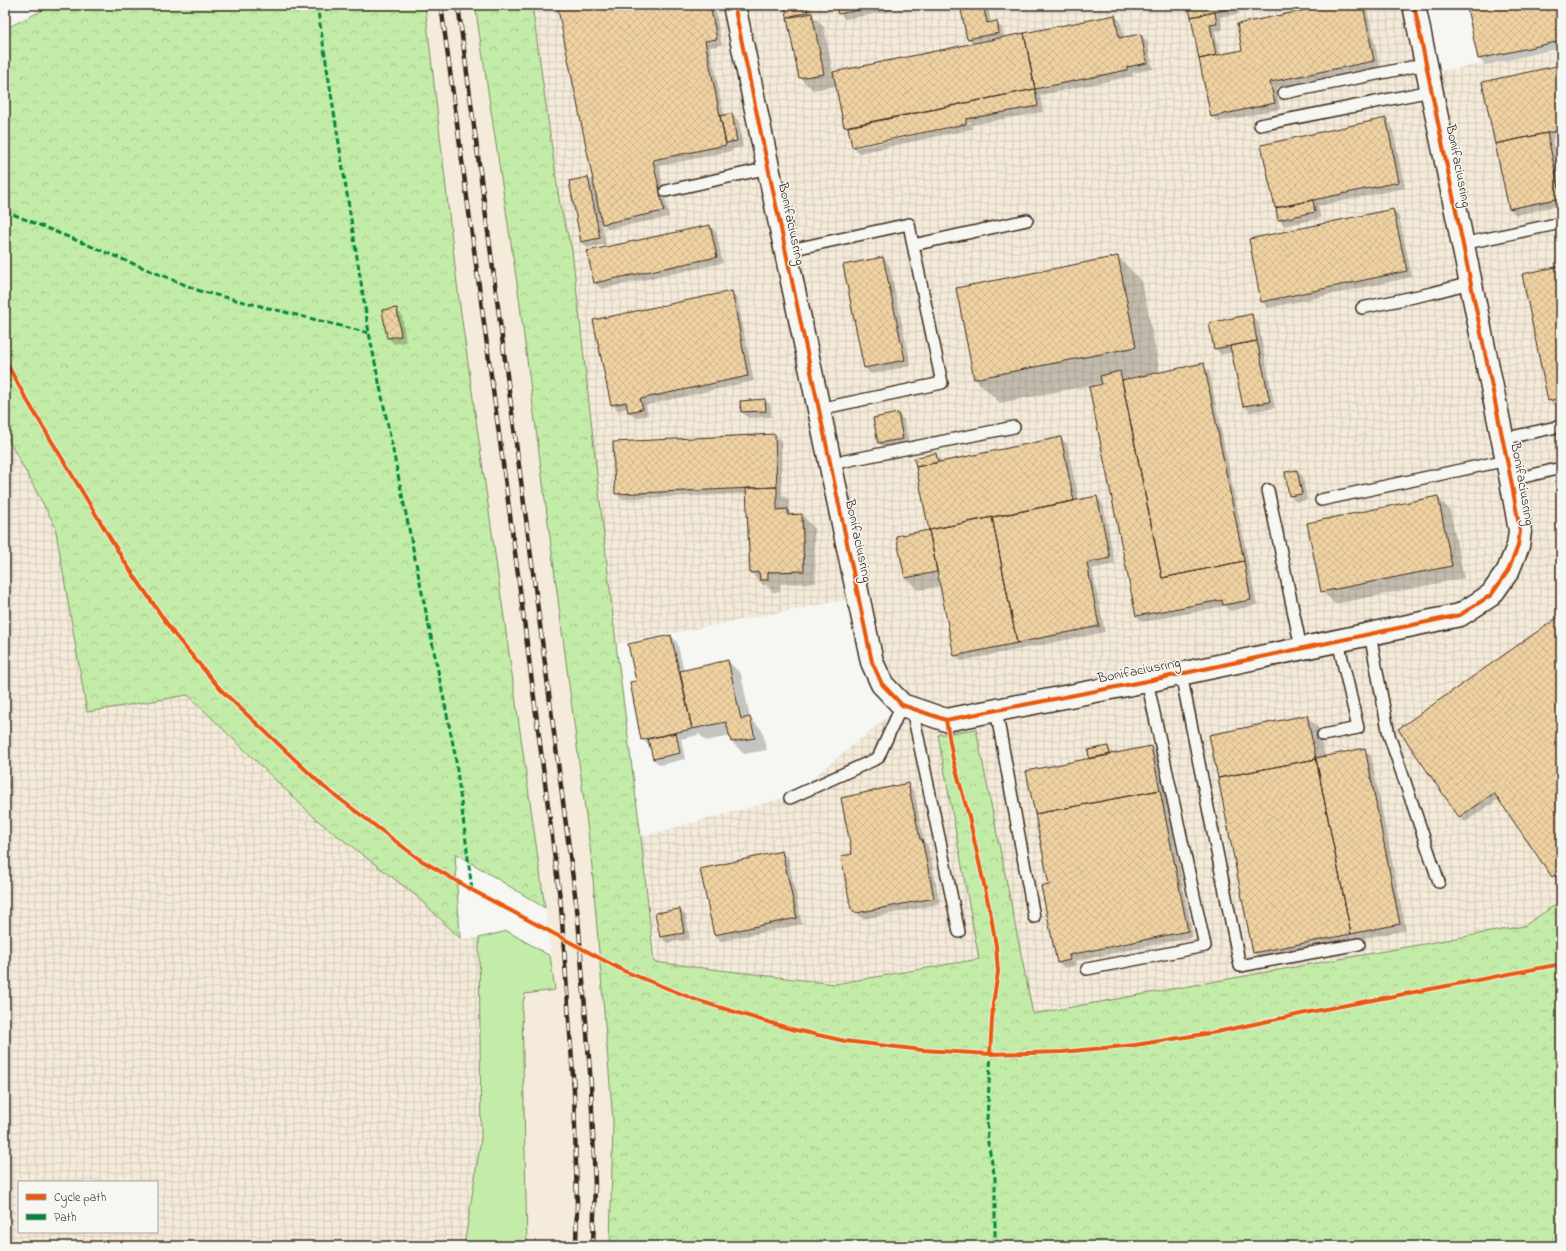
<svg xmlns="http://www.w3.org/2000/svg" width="1566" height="1251" font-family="'Indie Flower',sans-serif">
<defs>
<pattern id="industrial-grid" width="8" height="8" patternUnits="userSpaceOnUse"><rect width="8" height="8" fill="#f4ebda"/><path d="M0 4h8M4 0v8" fill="none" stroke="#d2cabb"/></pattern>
<pattern id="forest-crowns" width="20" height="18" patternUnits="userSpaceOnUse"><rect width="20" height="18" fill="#c2eca8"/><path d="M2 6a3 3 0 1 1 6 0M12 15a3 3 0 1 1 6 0" fill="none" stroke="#a8cb90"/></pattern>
<pattern id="building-cross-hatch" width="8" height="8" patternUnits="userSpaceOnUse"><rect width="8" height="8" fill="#efd2a2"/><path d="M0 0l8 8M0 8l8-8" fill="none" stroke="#ceb48b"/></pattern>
</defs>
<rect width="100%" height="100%" fill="#f6f6f2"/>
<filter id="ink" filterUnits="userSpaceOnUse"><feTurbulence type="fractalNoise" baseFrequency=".025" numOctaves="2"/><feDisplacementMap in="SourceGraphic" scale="8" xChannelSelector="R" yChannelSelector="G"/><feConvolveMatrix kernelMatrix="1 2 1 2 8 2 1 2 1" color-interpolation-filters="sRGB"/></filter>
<g filter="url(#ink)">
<path fill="#f4ebda" d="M425,5H475L518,290L591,855L613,1121L610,1246H527L522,1008L525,994L555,990L545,908L458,292Z"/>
<path fill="url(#industrial-grid)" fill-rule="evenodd" d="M532,5H1404L1419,73L1455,69L1561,50V901L1524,926L1033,1014L1016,952L836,984L656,962L641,837L791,796L903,704L872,661L860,597L616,644L572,251L560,206Z
M5,433L55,526L87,712L188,695L317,820L414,894L460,938H479L481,1139L464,1246H5ZM19,1182H157V1232H19Z"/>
<path fill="#c2eca8" stroke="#7e8b63" d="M507,931L550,956L555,990L525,994L522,1008L527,1246H464L481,1139L479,938Z"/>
<path fill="url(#forest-crowns)" stroke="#7e8b63" d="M53,5H425L458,292L545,908L455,853L460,938L414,894L317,820L188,695L87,712L55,526L5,433V29Z
M475,5H532L560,206L572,250L616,644L641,837L654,962L835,984L979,959L938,735L976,729L1033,1014L1524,926L1561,901V1246H610L613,1121L591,855L518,290Z"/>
<path fill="#0003" fill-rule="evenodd" d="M558,5H714L722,45L710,47L724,116L731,114L738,120L743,147L732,149V151L659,166L669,217L608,229L601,222L606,244L588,248L582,242L588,178L595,185Z
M786,5H810L812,15L824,27L833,73L974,44L968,39L961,5H987L991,23L996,22L1002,28L1004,38L1115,16L1121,22L1124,38L1141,35L1147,41L1153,69L1132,73L1133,76L1040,95L1043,112L971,125L972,129L859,153L853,147L849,130L845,126L837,86L813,90L800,78L791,18L788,16ZM971,122L972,123L856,148V145Z
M837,5H891L892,11L845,19L839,13Z
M1189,5H1237L1239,14L1220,17L1223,30L1215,31L1220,56L1244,51L1335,5H1366L1380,67L1276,88L1280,109L1218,122L1212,116Z
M1488,5H1561V48L1485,65L1479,59Z
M1561,66V137L1552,139L1561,178V205L1516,215L1509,208L1484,82Z
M1386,119L1392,126L1405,188L1318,206L1321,218L1285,226L1279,220L1263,146Z
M1393,210L1399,216L1412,277L1268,308L1262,302L1250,240Z
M710,226L716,232L723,263L601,289L595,283Z
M1118,257L1142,281L1160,373L1203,365L1209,371L1257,605L1230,611L1225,606L1143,622L1137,616L1090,388L1103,385L1102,383L1000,403L975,379ZM1144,375V377L1126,380V378Z
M883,258L889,264L911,366L871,374L865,368Z
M1561,267V405L1555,406L1549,400Z
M731,292L737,298L754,381L646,405L648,415L635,418L629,412L628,408L618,411L612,404Z
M396,309L402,315L406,342L394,344L388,338Z
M1251,316L1258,322L1275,408L1250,412L1244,406L1233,352L1221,355L1215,348Z
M765,400L771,406V417L748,418L742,412L741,402Z
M898,414L904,420L909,444L885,449L879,443Z
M775,435L781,441L782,494L789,500V512L793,516L802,515L814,528L816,583L780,584V592H773L766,585H763L751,573L748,494L622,499L616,493Z
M1061,438L1067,444L1079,501L1097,498L1103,504L1115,564L1092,569L1105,632L961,661L955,655L941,586L918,590L906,578L928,531L930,533L915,458L936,454L942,462Z
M1297,471L1303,477L1307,500L1296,502L1290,495Z
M1437,497L1450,510L1464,578L1335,604L1322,591Z
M1561,616V881L1559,882L1553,876L1499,799L1465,822L1459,816Z
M671,636L677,642L684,671L728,661L741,674L750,718L762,730L767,750L744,754L732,742L730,736L706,741L698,733V735L681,739L685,759L660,765L653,759L650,745H648L642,739L637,682Z
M1307,716L1319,729L1325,758L1365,750L1371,756L1406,930L1260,959L1254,953L1210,736Z
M1108,747L1114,754L1151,747L1163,760L1172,802L1167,803L1193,937L1075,961L1076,966L1064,968L1058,962L1050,886L1091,759Z
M5,752L11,788L5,789Z
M908,785L914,791L924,842L928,846L940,904L863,919L852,908L853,855Z
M782,852L788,858L802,924L721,941L715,935Z
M680,910L686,916L690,939L667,943L661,937Z"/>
<path fill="url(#building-cross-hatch)" stroke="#3b2a1e" d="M557,5H710L717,39L705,41L726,145L653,160L664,211L602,224Z
M785,5H806L808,12L787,17Z
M836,5H886L838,14Z
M960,5H983L987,23L997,21L999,33L967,39Z
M1188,5H1233V8L1191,17Z
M1330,5H1363L1374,61L1270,82L1275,103L1211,117L1199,59L1242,50L1237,24Z
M1483,5H1561V41L1478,59L1467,8Z
M1215,12L1217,24L1210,25L1216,55L1199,59L1191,17Z
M812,13L824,74L799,78L787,18Z
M1115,15L1119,38L1141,34L1147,63L1127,67V70L1035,89L1024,33Z
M1024,33L1035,89L844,127L833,72Z
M1561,65V130L1495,144L1482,82Z
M1035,89L1038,106L966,119V124L852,147L848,127Z
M732,113L737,141L726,143L720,116Z
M1386,118L1399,182L1275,208L1261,145Z
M1547,133L1561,198L1509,209L1495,144Z
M588,177L600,238L581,242L569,181Z
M1313,200L1315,212L1278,220L1276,208Z
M1393,209L1407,271L1261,302L1249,239Z
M710,225L717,257L594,283L587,251Z
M1118,256L1136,347L974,379L956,288Z
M883,257L905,360L864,368L843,265Z
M1561,266V398L1548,401L1522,274Z
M732,291L748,376L640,399L643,409L628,412L626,402L611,405L593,320Z
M397,308L401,336L387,338L382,310Z
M1252,314L1257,341L1214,349L1209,323Z
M1257,341L1270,402L1243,406L1230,346Z
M1204,363L1244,561L1162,578L1122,380Z
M1120,371L1162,578L1244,561L1251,600L1223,605L1222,600L1136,616L1089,387L1102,384L1100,376Z
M765,399L766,411L741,412L740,401Z
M898,413L903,439L878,443L873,418Z
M775,434L777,487L615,494L613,442Z
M1061,437L1074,501L929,530L916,467Z
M936,453L938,462L916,467L914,458Z
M1297,470L1302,494L1289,496L1285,472Z
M777,487V510L788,509V515L802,514L804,571L768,572V580H760L759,572L750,573L746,488Z
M1097,496L1110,558L1087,563L1099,626L1017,643L992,517Z
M1438,496L1452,566L1321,592L1307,523Z
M992,517L1017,643L954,656L929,530Z
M929,530L937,572L905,578L896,536Z
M1561,615V871L1552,877L1494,793L1459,817L1398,729Z
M671,635L692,729L641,740L630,682L636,681L628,644Z
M728,660L741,719L750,717L755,738L731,742L726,722L692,729L680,671Z
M1307,715L1316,759L1218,778L1209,735Z
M676,733L680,753L653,759L648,739Z
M1108,746L1110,755L1089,759L1088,750Z
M1151,746L1160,790L1035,814L1026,771Z
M1365,748L1400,924L1351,934L1316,758Z
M1316,759L1351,934L1253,953L1218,778Z
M908,783L920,839H922L934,898L856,913L851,909L841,856L852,854L841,798Z
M1160,790L1188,931L1069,955L1070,960L1057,963L1041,886L1049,885L1035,814Z
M782,851L797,918L714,935L700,869Z
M680,909L684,933L660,937L655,913Z"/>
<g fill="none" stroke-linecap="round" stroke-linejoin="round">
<g stroke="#3b2a1e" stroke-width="14">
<path id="service" d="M1284,93L1426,64
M1260,125L1431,91
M666,191L768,168
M1462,244L1561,223
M913,245L1027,220
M785,251L909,224L913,245L942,383L819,409
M1362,308L1432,293L1470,283
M1503,439L1561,426
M830,464L1014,427
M1511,480L1561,468
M1268,490L1301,648
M1321,500L1507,460
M1370,634L1389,735L1439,882
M1181,674L1240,966L1359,944
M912,709L959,932
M996,710L1034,917
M1323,735L1358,728L1338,641
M790,798L878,758L902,705
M1087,969L1205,946L1147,681"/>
</g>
<g stroke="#3b2a1e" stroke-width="25">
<path id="minor" d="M734,5L872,662L882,684L902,705L946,720L1147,681L1460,615L1491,595L1508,571L1518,546L1520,531L1511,480L1414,5"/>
</g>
<use href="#service" stroke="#f6f6f2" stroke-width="11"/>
<use href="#minor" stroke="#f6f6f2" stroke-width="22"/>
<g stroke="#3b2a1e" stroke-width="4.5">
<path id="rail" d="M441,5L519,582L561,906L574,1090L577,1204L576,1246
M458,5L534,579L578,917L591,1085L595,1185L593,1246"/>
</g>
<use href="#rail" stroke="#f6f6f2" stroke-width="3" stroke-dasharray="9" stroke-linecap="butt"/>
<path stroke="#00873e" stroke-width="3" stroke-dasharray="6 3" stroke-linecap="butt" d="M317,5L369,333L455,754L472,890
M5,211L200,291L369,333
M991,1051L987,1119L988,1143L995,1178V1246"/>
<g stroke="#f6f6f2" stroke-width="6">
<path id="cycleway" d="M734,5L872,662L882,684L902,705L946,720L1147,681L1460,615L1491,595L1508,571L1518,546L1520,531L1511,480L1414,5
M5,360L25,397L124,561L174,634L221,690L324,787L419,859L472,890L624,971L699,1001L791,1029L845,1041L922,1050L990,1054L1062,1052L1135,1045L1217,1032L1310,1012L1561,964
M946,720L953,759L969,817L991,916L996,946L998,972L993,1004L990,1054"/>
</g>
<use href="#cycleway" stroke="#e8590c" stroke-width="4"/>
</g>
</g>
<g text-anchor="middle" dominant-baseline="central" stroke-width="3" stroke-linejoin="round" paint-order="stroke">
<g font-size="14" fill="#3b2a1e" stroke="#f6f6f2">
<text transform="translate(1458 166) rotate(79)">Bonifaciusring</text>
<text transform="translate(791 224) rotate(78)">Bonifaciusring</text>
<text transform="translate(1522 484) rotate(80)">Bonifaciusring</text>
<text transform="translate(858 541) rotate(78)">Bonifaciusring</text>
<text transform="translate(1139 671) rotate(-11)">Bonifaciusring</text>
</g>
</g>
<rect width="1566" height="1251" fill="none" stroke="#f6f6f2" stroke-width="20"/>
<rect x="10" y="10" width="1546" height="1231" fill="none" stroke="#3b2a1e" stroke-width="1.5" filter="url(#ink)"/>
<rect x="18" y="1181" width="140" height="52" fill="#f6f6f2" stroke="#aba49d"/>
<rect x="26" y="1194" width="20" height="6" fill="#e8590c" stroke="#aba49d"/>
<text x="54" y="1201" font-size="12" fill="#3b2a1e">Cycle path</text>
<rect x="26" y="1214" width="20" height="6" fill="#00873e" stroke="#aba49d"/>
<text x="54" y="1221" font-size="12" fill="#3b2a1e">Path</text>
</svg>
